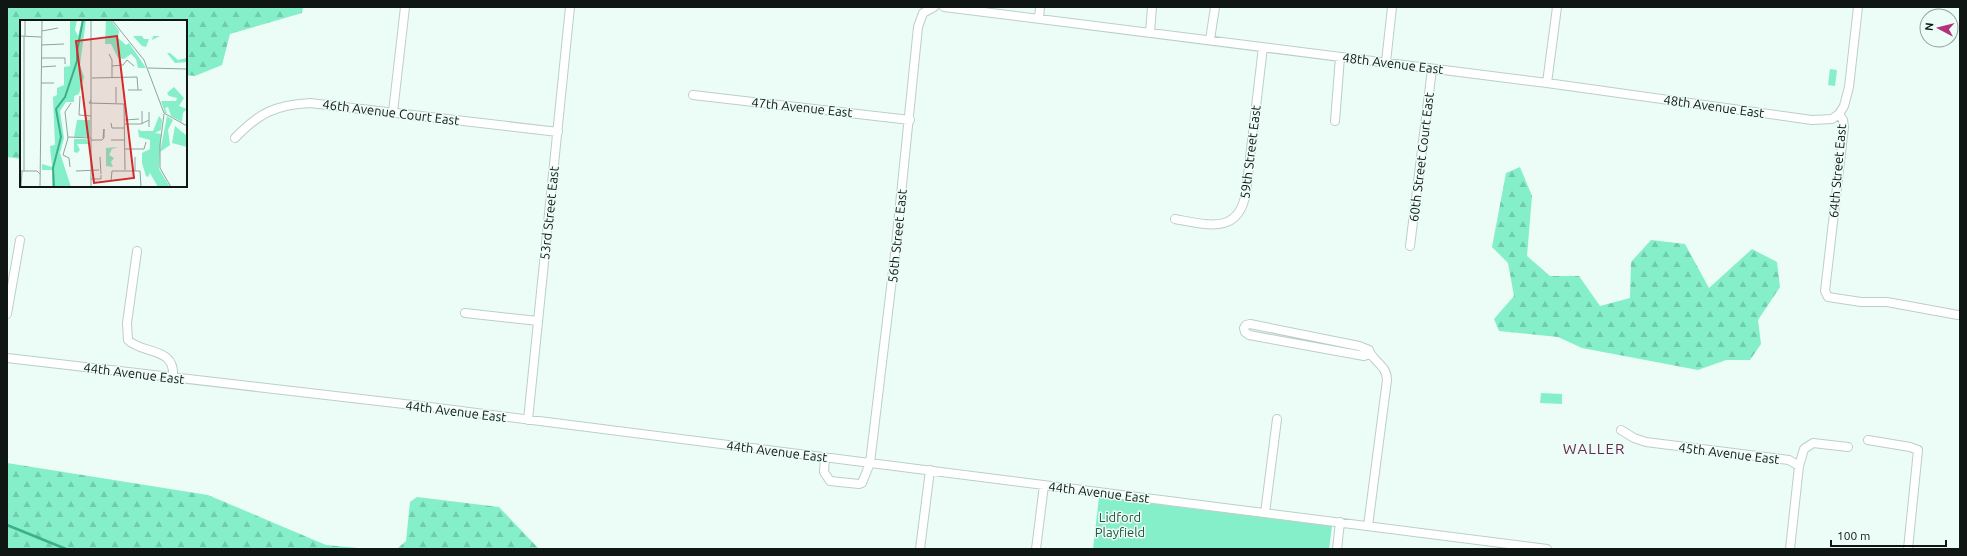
<svg xmlns="http://www.w3.org/2000/svg" width="1967" height="556" font-family="Ubuntu,sans-serif">
<defs>
<pattern id="forest-firs" width="22" height="20" patternUnits="userSpaceOnUse"><rect width="22" height="20" fill="#84efc9"/><path d="M5 1l3.5 6h-7zM16 11l3.5 6h-7z" fill="#71ccac"/></pattern>
</defs>
<rect width="100%" height="100%" fill="#ebfdf6"/>
<path fill="url(#forest-firs)" d="M7,7H303L302,13L230,34L222,65L195,76L186,75V21H21V159L7,157Z
M1520,167L1532,196L1527,256L1550,276H1579L1600,306L1630,298L1631,262L1651,240L1685,244L1709,288L1752,249L1777,262L1780,287L1758,320L1761,344L1750,360H1726L1698,370L1582,348L1558,337L1499,331L1494,319L1514,296L1508,263L1492,247L1506,173Z
M7,463L208,495L326,545L368,549H7Z
M417,497L499,507L539,549H397L406,541L410,502Z"/>
<path fill="#84efc9" d="M1830,69L1837,70L1835,86L1828,85Z
M1541,393L1562,394V404L1540,403Z
M1099,497L1332,526L1329,549H1093Z"/>
<g fill="none" stroke-linecap="round" stroke-linejoin="round">
<path stroke="#3eaf8c" stroke-width="2.5" d="M7,525L66,549"/>
<g stroke="#bdcec7" stroke-width="10">
<path id="minor" d="M944,7L1547,83L1812,120L1832,119L1839,114L1844,106L1849,87L1858,7
M1039,18L1040,7
M1150,33L1152,7
M1210,40L1215,7
M1386,62L1392,7
M1547,83L1557,7
M693,95L910,120
M393,112L405,7
M1839,114L1843,120L1844,127L1825,291L1828,297L1861,302H1887L1958,315
M1335,121L1340,57
M235,138C259,113 275,105 310,103L558,132
M1175,219C1208,225 1239,235 1246,192L1263,47
M1410,246L1432,69
M137,251L127,323L128,340C143,355 176,346 173,378
M465,313L538,321
M7,314L20,240
M7,358L430,407L1547,549
M528,420L570,7
M1621,430L1634,438L1646,442L1789,460L1799,466
M1868,440L1910,447L1918,450L1908,549
M825,457L824,472L830,481L859,484L862,483L870,463L895,254L918,27L923,13L934,7
M1265,513L1277,419
M1368,526L1387,380C1387,365 1373,362 1369,350L1359,346L1250,324L1246,325L1244,328L1245,332L1249,335L1364,356L1370,354
M920,549L930,470
M1036,549L1044,485
M1337,549L1340,522
M1790,549L1799,466L1804,449L1813,443L1848,447"/>
</g>
<use href="#minor" stroke="#fff" stroke-width="8"/>
</g>
<g text-anchor="middle" dominant-baseline="central" stroke-width="3" stroke-linejoin="round" paint-order="stroke">
<g font-size="13" fill="#101614" stroke="#ebfdf6">
<text transform="translate(1393 63) rotate(7)">48th Avenue East</text>
<text transform="translate(1714 106) rotate(8)">48th Avenue East</text>
<text transform="translate(802 107) rotate(6)">47th Avenue East</text>
<text transform="translate(391 112) rotate(7)">46th Avenue Court East</text>
<text transform="translate(1250 152) rotate(-83)">59th Street East</text>
<text transform="translate(1421 157) rotate(-83)">60th Street Court East</text>
<text transform="translate(1837 171) rotate(-85)">64th Street East</text>
<text transform="translate(549 213) rotate(-84)">53rd Street East</text>
<text transform="translate(897 236) rotate(-84)">56th Street East</text>
<text transform="translate(134 373) rotate(7)">44th Avenue East</text>
<text transform="translate(456 411) rotate(7)">44th Avenue East</text>
<text transform="translate(777 451) rotate(7)">44th Avenue East</text>
<text transform="translate(1729 453) rotate(7)">45th Avenue East</text>
<text transform="translate(1099 492) rotate(7)">44th Avenue East</text>
</g>
<g font-size="13" fill="#235142" stroke="#ebfdf6">
<text x="1120" y="517">Lidford<tspan x="1120" dy="15">Playfield</tspan></text>
</g>
<g font-size="15" letter-spacing="1" fill="#68294c" stroke="#ebfdf6">
<text x="1594" y="448">WALLER</text>
</g>
</g>
<g transform="translate(20 20)">
<rect width="167" height="167" fill="#ebfdf6"/>
<path d="M147,33H150L158,40L167,38V42L155,43Z" fill="#84efc9"/>
<path d="M50,0H57L55,10L58,16L62,0H66L60,45L64,57L59,74L54,76V82H46L40,91L44,118L40,133L51,167H32V150H22V144L32,147L30,126L35,125L33,77L37,75V68L44,65V47L50,46ZM86,0H91L99,11L98,18L106,25L109,23L126,48H118L116,39L111,34L104,39L98,38L91,24H85ZM113,16H140L132,20L133,16H122L124,19H129L126,27L122,26ZM154,67L164,78L159,86L167,89L163,93L162,102L151,96L148,87L145,88L147,93H145L141,81H156L157,78L149,76L147,73ZM139,96L142,100L141,110L135,113L141,114L139,149L150,167H138L130,153L128,157L126,156L122,143V133L130,129V120L119,117L118,109L121,111H133ZM147,96L153,100L148,110L150,125L140,132ZM155,106L167,116V127L152,123ZM54,119H66L69,124H57L60,130L57,133L54,132ZM98,127L92,129L89,135L94,138L91,142L93,147L86,146V128Z" fill="#84efc9"/>
<path d="M57,100H70V117H54Z" fill="#84efc9"/>
<path fill="none" stroke="#3eaf8c" stroke-width="2" d="M34,167L33,148L41,117L36,89L45,77L57,41V31L63,0"/>
<path fill="none" stroke="#93a19c" stroke-width="1" d="M71,0V167M92,0L124,40L144,93L167,106M22,11L38,8M0,16L21,17M5,16V0M21,25L44,24M89,34L92,40V58M21,38H45V44M92,46L103,45L107,40L114,46M21,47L36,46M128,48L167,49M72,58L117,57L118,70M21,63H34M96,67V83M108,70H122M60,76L59,95L71,96M71,80L69,83L104,84L105,150M129,92V107M144,94L140,125V148L151,167M105,100L119,99M91,103L92,108H105M105,104H121L129,100M122,104V91M48,117L71,118M71,120H82L84,118V109L83,118M91,120H104M105,129H124L126,122M80,137L81,154M50,147L49,138L43,135L48,118L45,92L51,83M0,151H17L20,154M4,151V16M56,151L79,150M115,151V137M71,159H81V155M91,161L92,151H120L121,167M1,167L2,151M20,167L22,0"/>
<path fill="#d62828" fill-opacity="0.15" stroke="#d62828" stroke-width="2" d="M97,16L114,158L74,163L56,21Z"/>
<rect width="167" height="167" fill="none" stroke="#101614" stroke-width="2"/>
</g>
<rect width="1967" height="556" fill="none" stroke="#101614" stroke-width="16"/>
<g transform="translate(1939 28) rotate(277)"><circle r="19" fill="#ebfdf6" stroke="#93a19c"/>
<path d="M0-3L7 15L0 10L-7 15Z" fill="#b2327e"/>
<text y="-6" font-size="11" font-weight="bold" text-anchor="middle" fill="#101614">N</text>
</g>
<path d="M1831 540v6h115v-6" fill="none" stroke="#101614" stroke-width="2"/>
<text x="1837" y="540" font-size="12" fill="#101614" stroke="#ebfdf6" stroke-width="3" paint-order="stroke">100 m</text>
</svg>
